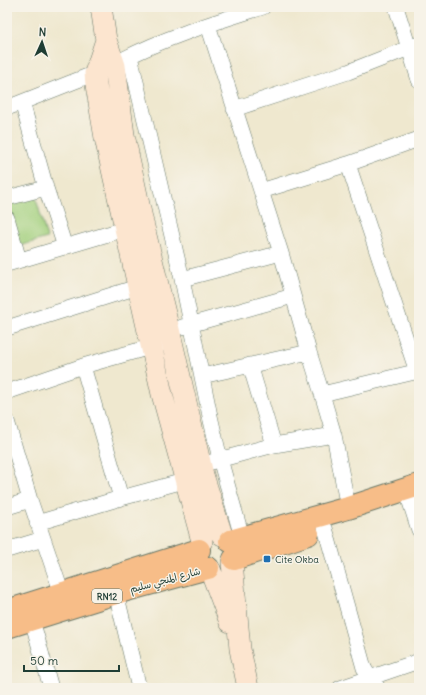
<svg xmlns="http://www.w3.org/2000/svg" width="426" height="695" font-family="Delius,'Playpen Sans Arabic',sans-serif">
<rect width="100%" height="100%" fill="#f7f3e8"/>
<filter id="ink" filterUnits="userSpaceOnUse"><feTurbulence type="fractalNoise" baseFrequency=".025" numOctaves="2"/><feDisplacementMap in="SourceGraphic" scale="8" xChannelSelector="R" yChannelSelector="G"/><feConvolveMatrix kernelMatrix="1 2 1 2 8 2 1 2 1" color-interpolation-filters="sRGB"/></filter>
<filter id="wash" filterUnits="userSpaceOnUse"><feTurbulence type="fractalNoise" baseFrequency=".012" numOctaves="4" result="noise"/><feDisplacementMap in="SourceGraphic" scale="16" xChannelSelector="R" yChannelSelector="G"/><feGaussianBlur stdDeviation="0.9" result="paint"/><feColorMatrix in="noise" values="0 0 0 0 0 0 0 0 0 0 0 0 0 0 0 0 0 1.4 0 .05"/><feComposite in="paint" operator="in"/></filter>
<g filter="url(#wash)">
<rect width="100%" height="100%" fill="#efe8cf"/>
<path fill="#a3d07e" stroke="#618659" d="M35,195L47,238L19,246L7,203Z"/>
</g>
<g filter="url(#ink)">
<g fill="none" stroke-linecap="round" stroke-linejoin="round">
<g stroke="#68796a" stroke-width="16">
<path id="street" d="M396,7L419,80
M208,25L281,253L309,352L322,394L334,435L348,508
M130,56L182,279L210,416L220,459L242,537
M122,60C166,37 216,22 263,7
M22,102L46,188L65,247
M7,108L103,70
M234,109L348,72L419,44
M348,164L417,372
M261,191L348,164L419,139
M7,198L46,188
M7,218L19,260
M7,264L135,226
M182,279L281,253
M182,327L293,296
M7,328L147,284
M250,365L274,445
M202,376L309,352
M7,392L83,366L161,344
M322,394L419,371
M7,421L30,500L62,594
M211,462L274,445L334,435
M121,498L195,478
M409,499L419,530
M7,507L30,500
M37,523L121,498L83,366
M325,528L364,668L370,678L378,688
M7,550L43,539
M116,593L139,688
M32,620L51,688
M340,688L419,661"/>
</g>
<g stroke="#68796a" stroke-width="22">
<path id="secondary" d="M101,7L106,40L115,66L124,135L143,223L172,342L203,475L222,535
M106,40L95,73L96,85L105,138L162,394L202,541
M232,562L240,649L248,688
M210,569L230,622"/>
</g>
<g stroke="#68796a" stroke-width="24">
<path id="primary" d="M230,541L348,508L419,485
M234,559L308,534
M7,611L199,550
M7,627L116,593L208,568"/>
</g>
<use href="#street" stroke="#fff" stroke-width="15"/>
<use href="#secondary" stroke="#fce5cf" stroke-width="21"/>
<use href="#primary" stroke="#f7bd88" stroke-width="22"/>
</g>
</g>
<rect fill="#1f6fb2" stroke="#f7f3e8" stroke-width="1.5" x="263" y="555" width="8" height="8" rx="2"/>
<g text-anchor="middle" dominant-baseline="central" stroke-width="3" stroke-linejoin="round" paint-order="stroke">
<rect fill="#f7f3e8" stroke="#60746a" stroke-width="1" x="92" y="589" width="30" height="14" rx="3"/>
<g font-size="9" font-weight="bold" fill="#1f3d34">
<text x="107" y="596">RN12</text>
</g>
<g font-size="10" fill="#1f3d34" stroke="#f7f3e8" text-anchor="start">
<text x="275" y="559">Cite Okba</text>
</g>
<g font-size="10" fill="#1f3d34" stroke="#f7f3e8">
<text transform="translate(165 580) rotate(-15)">شارع المنجي سليم</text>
</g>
</g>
<rect width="426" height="695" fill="none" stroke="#f7f3e8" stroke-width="24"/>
<g transform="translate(42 42) rotate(3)" stroke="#f7f3e8" stroke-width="3" paint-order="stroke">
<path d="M0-3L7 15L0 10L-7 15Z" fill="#1f3d34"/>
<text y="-6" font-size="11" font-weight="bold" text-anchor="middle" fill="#1f3d34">N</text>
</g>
<path d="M24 665v6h95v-6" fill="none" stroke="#1f3d34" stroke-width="2"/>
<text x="30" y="665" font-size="12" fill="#1f3d34" stroke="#f7f3e8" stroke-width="3" paint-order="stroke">50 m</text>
</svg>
